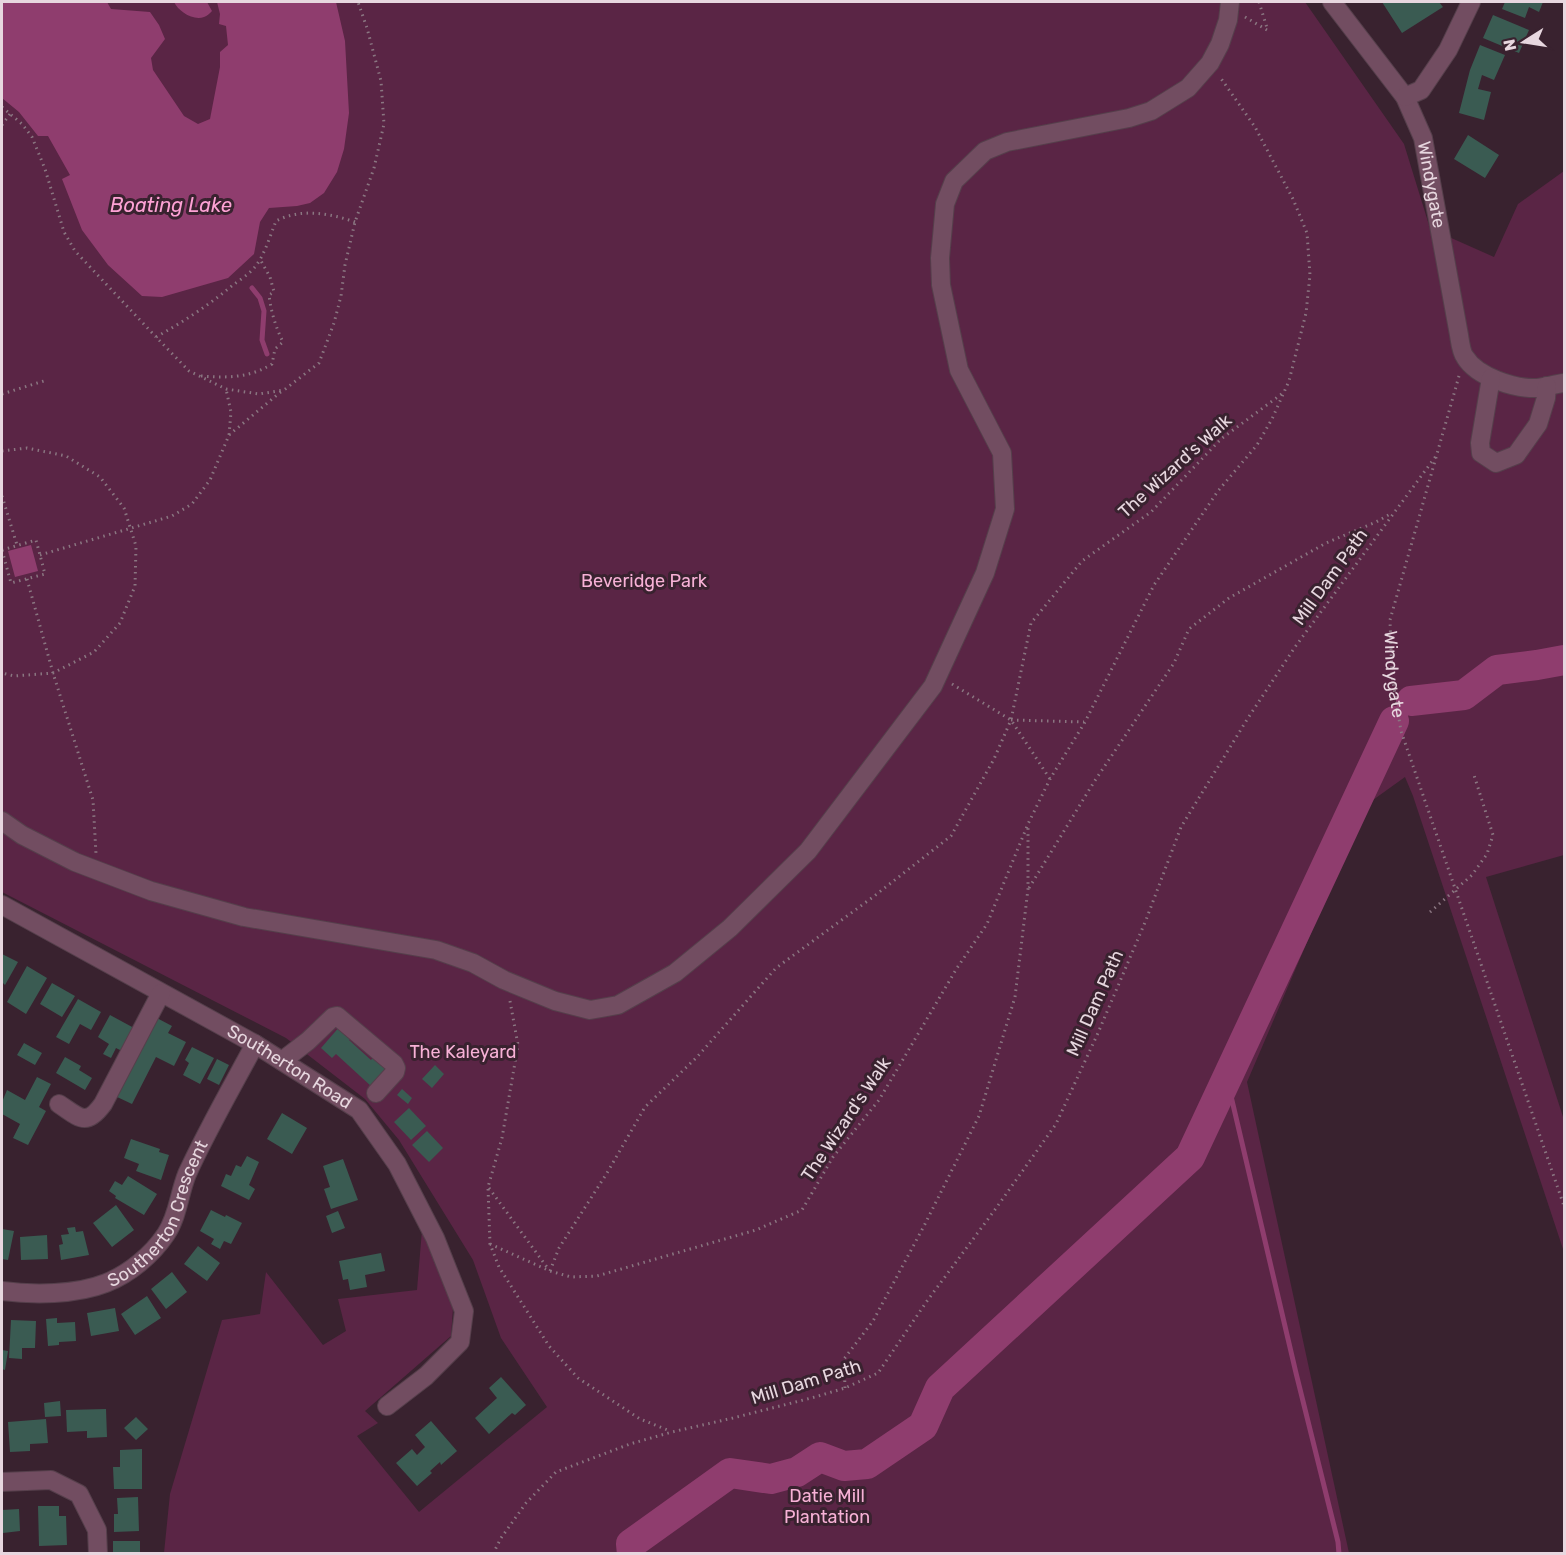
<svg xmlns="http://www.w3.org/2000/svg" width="1566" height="1555" font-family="Rubik,sans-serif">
<rect width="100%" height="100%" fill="#39222f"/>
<path fill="#5a2545" d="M2,2H1305L1404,144L1433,238L1449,237L1494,257L1518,204L1564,171V855L1486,877L1564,1120V1252L1413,796L1405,777L1366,805L1247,1082L1349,1553H164L170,1494L222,1320L260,1314L266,1272L323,1345L346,1331L338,1299L417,1290L422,1230L443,1279L453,1308L451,1336L365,1411L378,1423L357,1436L419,1512L547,1407L501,1338L473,1260L399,1140L365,1099L286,1038L2,892Z"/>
<path fill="#8f3d6e" d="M2,2H107L111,9L150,12L159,25L165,39L151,58L153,70L184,116L198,124L210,119L220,67V52L228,45L226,26L219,24L220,14L217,2H336L345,41L349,113L344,149L337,172L324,193L310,203L297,206L269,208L260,222L254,254L228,278L162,297L142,296L108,265L82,230L62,179L70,175L48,136H38L19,112L2,98Z
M174,2H207L212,11C210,13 207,16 204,17C193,21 178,11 174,2Z
M31,545L38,571L15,577L8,551Z"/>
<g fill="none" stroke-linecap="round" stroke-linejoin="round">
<path stroke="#8f3d6e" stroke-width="5" d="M252,288L260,298L264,311L262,340L267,354
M1227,1079L1296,1373L1338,1542L1339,1554"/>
<path stroke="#8f3d6e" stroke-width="30" d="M1411,701L1464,695L1497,670L1537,665L1564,660
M632,1554L631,1544L730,1473L771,1479L797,1472L820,1457L844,1466L867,1464L923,1426L940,1388L1190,1157L1394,721"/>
</g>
<path fill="#3a5b52" d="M1382,2H1439L1443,7L1402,33Z
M1505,2H1543L1539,12L1529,7L1525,18L1502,9Z
M1493,15L1529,30L1519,53L1483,38Z
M1480,45L1505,55L1494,80L1482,75L1478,89L1491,92L1484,120L1459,113L1470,70Z
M1468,135L1499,155L1485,178L1454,159Z
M2,954L18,962L5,985L2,982Z
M27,966L47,978L26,1014L7,1002Z
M52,983L75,996L62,1017L40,1004Z
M78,999L101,1012L91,1030L80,1024L69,1044L56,1037Z
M110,1015L134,1028L122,1051L116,1048L111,1058L103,1054L109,1044L98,1037Z
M155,1017L172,1026L168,1033L186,1042L174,1066L156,1057L132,1104L115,1096Z
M341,1025L353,1036L349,1040L371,1060L377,1053L391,1066L372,1087L336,1054L332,1058L321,1048Z
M24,1043L42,1053L35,1065L17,1055Z
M192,1047L214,1058L200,1084L183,1075L189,1063L185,1060Z
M65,1057L81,1066L79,1070L92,1078L85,1090L56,1073Z
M217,1059L229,1065L219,1085L207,1079Z
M435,1065L444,1074L432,1088L422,1079Z
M37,1077L51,1084L39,1107L46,1111L28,1145L13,1138L20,1124L2,1114V1102L7,1090L25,1100Z
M402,1089L412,1098L408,1104L397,1095Z
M409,1108L426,1126L411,1140L394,1122Z
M282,1113L307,1128L292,1154L267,1139Z
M427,1131L443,1148L429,1162L412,1145Z
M131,1139L160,1149L159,1152L169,1155L161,1180L136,1171L139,1164L124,1158Z
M247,1156L259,1162L249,1185L255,1189L249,1200L221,1186L226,1174L231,1176L236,1165L241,1167Z
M343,1159L358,1200L331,1209L324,1189L330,1187L323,1166Z
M128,1176L157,1194L144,1215L115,1198L116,1196L109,1191L115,1181L122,1185Z
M116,1205L134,1230L112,1247L93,1223Z
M211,1210L225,1217L226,1215L242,1223L231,1244L224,1241L220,1249L211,1244L214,1239L200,1231Z
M338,1211L345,1228L332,1233L326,1216Z
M75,1227L76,1232L83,1231L89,1255L61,1260L59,1245L63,1244L61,1235L69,1234L67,1228Z
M2,1229L14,1231L8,1260L2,1259Z
M47,1235L48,1259L21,1260L20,1237Z
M198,1246L220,1263L207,1281L184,1264Z
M381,1253L385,1271L365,1275L367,1287L350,1290L348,1279L343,1280L339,1261Z
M172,1272L187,1292L166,1309L151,1289Z
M147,1296L161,1318L135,1335L121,1314Z
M115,1308L119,1331L91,1336L87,1313Z
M57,1318V1323L75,1322L76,1341L59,1342V1345L48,1346L46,1319Z
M11,1320L36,1321L35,1348H22V1359L9,1358Z
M2,1350L8,1351L5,1370L2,1369Z
M501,1377L526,1405L515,1415L512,1413L489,1434L475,1418L497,1398L489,1388Z
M60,1401L61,1416L45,1417L44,1403Z
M106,1409L107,1437L87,1438V1431L67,1432L66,1410Z
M136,1417L148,1429L136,1440L124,1428Z
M46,1419L48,1443L30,1444V1451L10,1452L8,1422Z
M431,1421L457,1451L441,1465L440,1462L430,1471L432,1473L417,1486L396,1463L412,1449L417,1455L425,1447L415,1435Z
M142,1449V1489H114L113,1467H120V1450Z
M138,1497L139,1531L114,1532V1514H118L117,1498Z
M38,1506H59V1516H66L67,1545L39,1546Z
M19,1509L20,1531L3,1533L2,1510Z
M113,1541H140V1554H113Z"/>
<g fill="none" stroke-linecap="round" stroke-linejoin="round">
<g stroke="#553f4b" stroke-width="20">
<g id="minor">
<path id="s2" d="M1332,2L1405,97L1423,138L1459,335C1460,341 1461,352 1465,357C1477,377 1515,389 1537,388C1546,387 1555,384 1564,383"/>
<path d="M1405,97L1421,90L1448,50L1471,2"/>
<path d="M1491,378L1480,443L1481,453L1496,463L1516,455L1538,424L1546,398L1547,386"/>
<path d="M2,821L22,835L75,862L151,891L244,917L436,950L473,963L504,980L555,1001L590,1010L618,1005L675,973L730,928L808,851L933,686L985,573L1005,509L1002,453L959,370L941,285L940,258L945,204L954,181L985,151L1007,142L1129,118L1151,111L1188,88L1210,63L1220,44L1228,20L1230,2"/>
<path id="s3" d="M2,905L255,1044L359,1110L397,1164L435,1238L464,1311L460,1342L426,1376L387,1406"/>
<path d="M282,1061L308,1041L333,1017L337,1016L394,1064L396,1068L395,1072L376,1093"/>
<path d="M59,1104C80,1118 86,1127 103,1104L161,993"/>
<path id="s4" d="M2,1291C33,1295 76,1295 106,1283C129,1274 152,1255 166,1234C178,1216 179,1194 187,1174C207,1130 232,1087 255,1044"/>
<path d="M2,1482L51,1480L79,1494L97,1530L98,1554"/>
</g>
</g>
<g stroke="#8a7681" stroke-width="3" stroke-dasharray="1.5 4.5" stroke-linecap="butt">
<path d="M1259,2L1267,28"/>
<path d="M1245,17L1267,30"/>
<path d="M2,107L22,124L32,137L45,169L64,232L75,251L156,337"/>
<path d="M2,125L10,114"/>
<path d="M355,222C329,213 301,208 276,221C270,236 265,254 255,267C249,274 240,280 233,285C209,305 183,322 156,337L189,371L226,389L259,394L284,390L319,363L334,323L341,296L345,265L355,222L374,168L384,124L381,81L367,28L358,2"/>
<path d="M201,376C226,378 250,378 272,364L275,349L283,342C276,328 271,312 269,295L274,292L270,277L260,259"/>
<path id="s1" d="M1459,376L1390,620L1392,676L1401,731L1564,1206"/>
<path d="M2,394L47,380"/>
<path d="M229,435L283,390"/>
<path d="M2,451L27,448L66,456L100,477L124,508L136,546L135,586L120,623L94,652L53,673L14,676L2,673"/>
<path d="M2,496L17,545"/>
<path d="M2,550L36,540L45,574L11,583L2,550"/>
<path d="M40,555L172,516L192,504L210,480L229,435L231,412L226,389"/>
<path d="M27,579L53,673L93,800L96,854"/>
<path d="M952,684L1011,720L1050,779"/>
<path d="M1011,720L1084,722"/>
<path d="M1029,888L1094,782L1174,663L1189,629L1229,598L1326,543L1376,522L1392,513"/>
<path d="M1430,912L1472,875L1487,854L1493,835L1473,772"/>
<path d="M510,1001L518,1045L502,1138L488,1187L490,1244L499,1267L549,1346L578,1378L640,1419L670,1431"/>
<path d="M489,1188L549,1270"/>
<path d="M490,1244L550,1271L571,1277L597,1276L756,1230L802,1210L833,1157L879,1100L957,968L987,924L1028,824L1050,779L1085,722L1154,585L1218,491L1257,445L1272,419L1289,381L1306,313L1310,275L1307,233L1293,199L1255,127L1220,77"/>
<path d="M550,1271L559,1248L607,1173L645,1107L697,1057L776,968L873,897L951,836L994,759L1011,720L1031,623L1082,561L1151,512L1221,439L1283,393"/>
<path d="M845,1388L844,1359L873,1321L924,1226L979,1116L1015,997L1028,889V825"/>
<path d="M493,1554L501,1538L526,1503L556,1472L630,1444L672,1432L733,1418L815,1397L845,1388L878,1373L927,1301L994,1211L1056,1124L1098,1033L1146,920L1181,827L1248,718L1295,647L1436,456"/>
</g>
<use href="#minor" stroke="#724d61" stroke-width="18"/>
</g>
<g text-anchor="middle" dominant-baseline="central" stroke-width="6" stroke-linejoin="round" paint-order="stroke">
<g font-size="18" fill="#e7d7df" stroke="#39222f">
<text stroke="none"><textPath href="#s2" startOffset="212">Windygate</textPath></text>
<text transform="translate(1175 466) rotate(-42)">The Wizard's Walk</text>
<text transform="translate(1330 577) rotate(-54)">Mill Dam Path</text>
<text stroke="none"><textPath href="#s1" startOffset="308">Windygate</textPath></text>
<text transform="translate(1095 1003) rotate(-66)">Mill Dam Path</text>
<text stroke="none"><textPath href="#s3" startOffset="330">Southerton Road</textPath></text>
<text transform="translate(846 1119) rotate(-56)">The Wizard's Walk</text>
<text stroke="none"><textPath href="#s4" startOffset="196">Southerton Crescent</textPath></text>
<text transform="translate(806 1382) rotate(-17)">Mill Dam Path</text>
</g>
<g font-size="18" fill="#f7b1d6" stroke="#39222f">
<text x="644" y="581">Beveridge Park</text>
<text x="463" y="1052">The Kaleyard</text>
<text x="827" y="1496">Datie Mill<tspan x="827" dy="21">Plantation</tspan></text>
</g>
<g font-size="20" font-style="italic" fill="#fea2d5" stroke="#39222f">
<text x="171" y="205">Boating Lake</text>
</g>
</g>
<rect width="1566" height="1555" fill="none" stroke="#e7d7df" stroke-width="6"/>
<g transform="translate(1524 42) rotate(258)" stroke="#39222f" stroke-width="4.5" paint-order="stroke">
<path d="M0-4.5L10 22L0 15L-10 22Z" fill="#e7d7df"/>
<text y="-9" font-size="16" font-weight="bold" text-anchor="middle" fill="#e7d7df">N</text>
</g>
</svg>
